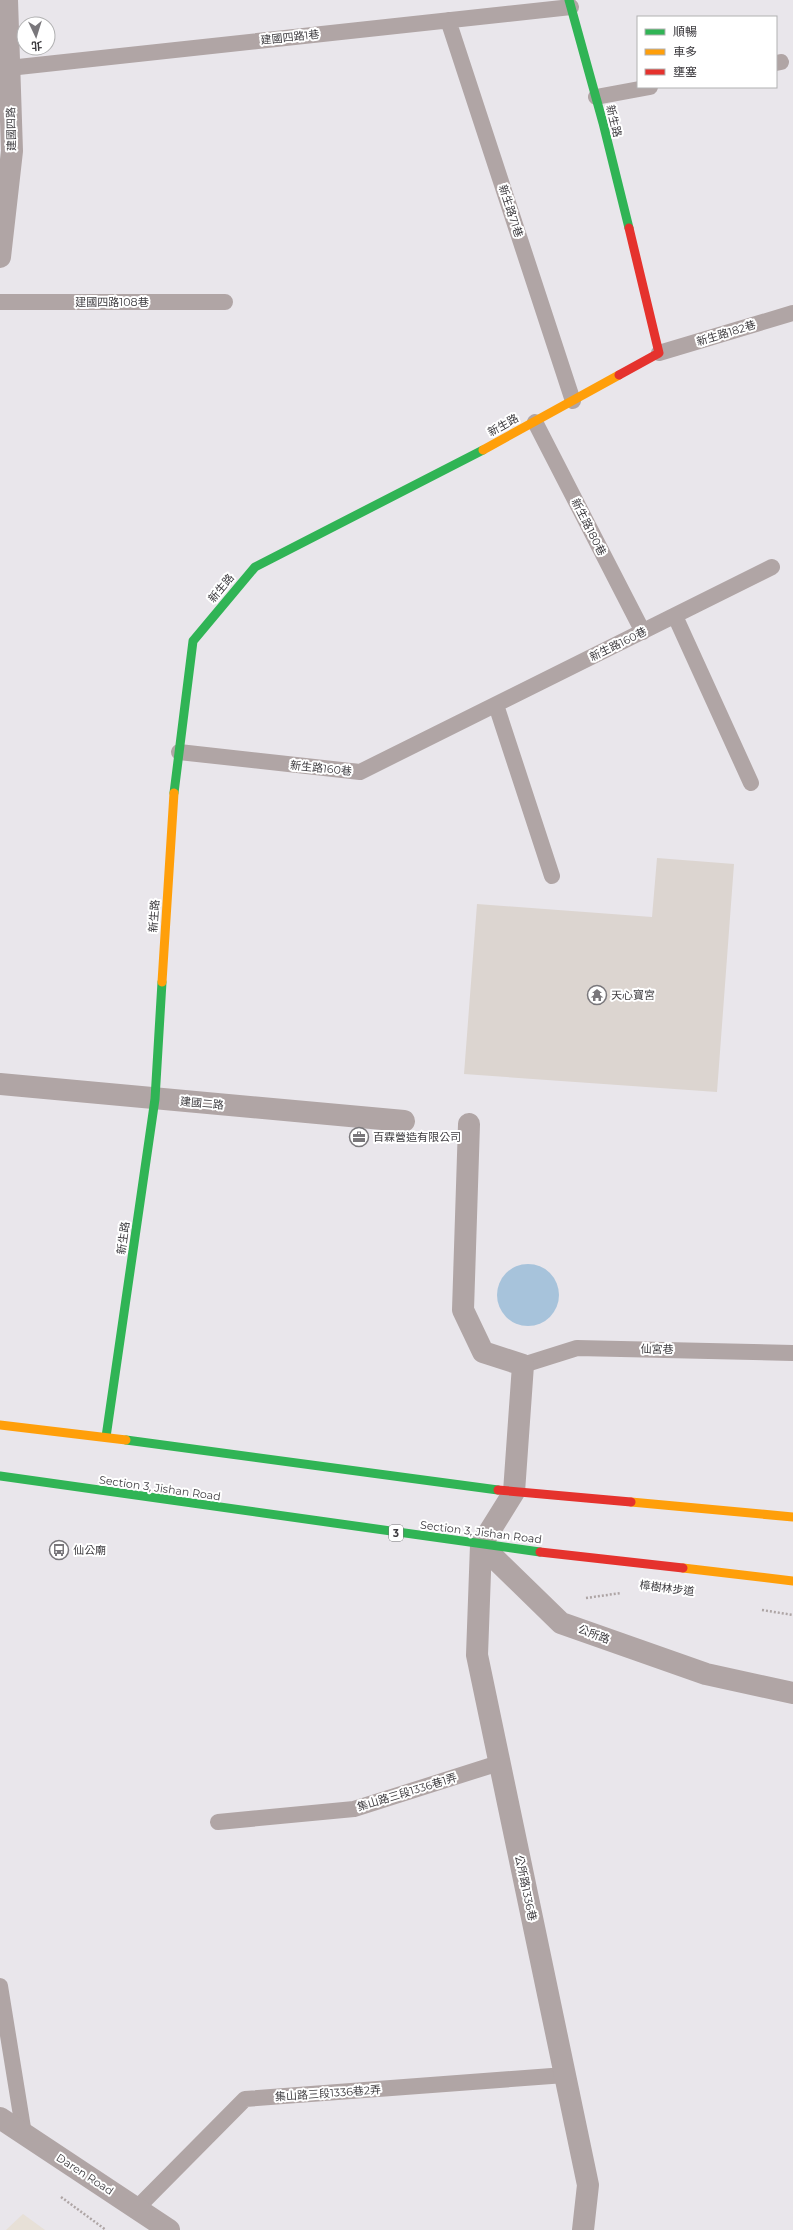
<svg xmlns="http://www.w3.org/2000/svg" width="793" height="2230" font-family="Montserrat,'Noto Sans TC',sans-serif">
<rect width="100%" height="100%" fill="#e9e6eb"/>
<path fill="#e7e0d7" d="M23,2214L45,2230H6Z"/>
<path fill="#a7c3db" d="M497 1295a31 31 0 1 1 62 0a31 31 0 1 1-62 0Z"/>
<path fill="#dcd5d0" d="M657,858L734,864L717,1092L464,1074L477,904L652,917Z"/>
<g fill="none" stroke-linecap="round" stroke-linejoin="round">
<path stroke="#aea5a5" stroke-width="2.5" stroke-dasharray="2 2" stroke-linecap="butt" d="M586,1598L621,1593
M762,1610L793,1615
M61,2197L106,2230"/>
<path stroke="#b0a5a5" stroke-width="16" d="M448,20L573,401
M776,63L781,62
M9,68L571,7
M596,97L650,87
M0,302H225
M659,353L793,313
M535,422L643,632
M675,616L751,783
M496,705L552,876
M179,752L360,772L772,567
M523,1365L577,1348L793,1353
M218,1822L354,1809L499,1763
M0,1986L24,2134
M137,2208L245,2099L565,2075"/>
<path stroke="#b0a5a5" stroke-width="22" d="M0,257L12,151L7,0
M0,1084L404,1121
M469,1124L463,1310L483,1352L523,1365L514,1492L481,1545L561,1623L706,1674L793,1693
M481,1545L477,1655L588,2185L583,2230
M0,2118L169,2230"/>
<path stroke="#30b455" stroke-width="9" d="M569,0L603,123L629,228
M174,793L193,641L255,567L483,450
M106,1437L155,1099L162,982
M126,1440L498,1490
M0,1476L540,1552"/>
<path stroke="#ff9f0a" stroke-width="9" d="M483,450L619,375
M162,982L174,793
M0,1425L126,1440
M631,1502L793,1517
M683,1568L793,1581"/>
<path stroke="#e5322d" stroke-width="9" d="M619,375L659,353L629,228
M498,1490L631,1502
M540,1552L683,1568"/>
</g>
<defs>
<g id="temple-ring" transform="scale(1)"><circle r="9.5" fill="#fff" stroke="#79777b" stroke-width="1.5"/><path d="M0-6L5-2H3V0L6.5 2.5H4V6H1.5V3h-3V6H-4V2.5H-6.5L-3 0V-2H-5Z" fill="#79777b"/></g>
<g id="office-ring" transform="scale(1)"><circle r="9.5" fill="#fff" stroke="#79777b" stroke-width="1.5"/><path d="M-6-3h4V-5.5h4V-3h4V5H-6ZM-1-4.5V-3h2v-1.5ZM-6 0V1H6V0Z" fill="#79777b"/></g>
<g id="bus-ring" transform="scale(1)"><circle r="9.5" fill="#fff" stroke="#79777b" stroke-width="1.5"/><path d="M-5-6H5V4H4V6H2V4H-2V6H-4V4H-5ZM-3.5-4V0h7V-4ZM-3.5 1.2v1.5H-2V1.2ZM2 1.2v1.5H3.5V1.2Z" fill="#79777b"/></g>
</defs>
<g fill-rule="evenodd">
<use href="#temple-ring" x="597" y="995"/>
<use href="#office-ring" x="359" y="1137"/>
<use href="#bus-ring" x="59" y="1550"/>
</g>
<g text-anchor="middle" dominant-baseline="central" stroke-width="4" stroke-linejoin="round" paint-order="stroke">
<rect fill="#fff" stroke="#777679" stroke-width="1" x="389" y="1525" width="14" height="16" rx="3"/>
<g font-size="10" font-weight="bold" fill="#3d3b3f">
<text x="396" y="1533">3</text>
</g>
<g font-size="11" fill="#3d3b3f" stroke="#fff">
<text transform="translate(290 37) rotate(-6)">建國四路1巷</text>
<text transform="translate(614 121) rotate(76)">新生路</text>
<text transform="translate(11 129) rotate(-91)">建國四路</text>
<text transform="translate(511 211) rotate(72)">新生路71巷</text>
<text x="112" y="302">建國四路108巷</text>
<text transform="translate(726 333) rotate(-17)">新生路182巷</text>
<text transform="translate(503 425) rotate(-29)">新生路</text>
<text transform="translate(589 527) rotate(63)">新生路180巷</text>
<text transform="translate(221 588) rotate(-50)">新生路</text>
<text transform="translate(618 644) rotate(-26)">新生路160巷</text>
<text transform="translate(321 768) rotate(6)">新生路160巷</text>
<text transform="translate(154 916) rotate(-86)">新生路</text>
<text transform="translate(202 1103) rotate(5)">建國二路</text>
<text transform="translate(123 1238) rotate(-82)">新生路</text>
<text transform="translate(657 1349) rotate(1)">仙宮巷</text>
<text transform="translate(160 1488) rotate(8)">Section 3, Jishan Road</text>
<text transform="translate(481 1532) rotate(7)">Section 3, Jishan Road</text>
<text transform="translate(667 1588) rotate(7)">樟樹林步道</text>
<text transform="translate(594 1634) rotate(20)">公所路</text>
<text transform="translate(407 1792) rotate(-17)">集山路三段1336巷1弄</text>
<text transform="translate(526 1888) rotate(78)">公所路1336巷</text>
<text transform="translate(328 2093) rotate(-4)">集山路三段1336巷2弄</text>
<text transform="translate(85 2174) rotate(33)">Daren Road</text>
</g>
<g font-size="11" fill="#3d3b3f" stroke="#fff" text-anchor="start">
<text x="611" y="995">天心寶宮</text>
<text x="373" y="1137">百霖營造有限公司</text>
<text x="73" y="1550">仙公廟</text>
</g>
</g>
<rect x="637" y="16" width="140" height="72" fill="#ffffff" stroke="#b1b1b2"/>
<rect x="645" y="29" width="20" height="6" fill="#30b455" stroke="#b1b1b2"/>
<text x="673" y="36" font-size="12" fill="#3d3b3f">順暢</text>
<rect x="645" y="49" width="20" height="6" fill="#ff9f0a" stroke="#b1b1b2"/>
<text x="673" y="56" font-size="12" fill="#3d3b3f">車多</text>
<rect x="645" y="69" width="20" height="6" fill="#e5322d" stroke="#b1b1b2"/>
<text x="673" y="76" font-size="12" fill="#3d3b3f">壅塞</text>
<g transform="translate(36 36) rotate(176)"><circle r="19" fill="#ffffff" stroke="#b1b1b2"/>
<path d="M0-3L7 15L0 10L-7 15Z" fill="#79777b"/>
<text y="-6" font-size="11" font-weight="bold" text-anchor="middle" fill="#3d3b3f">北</text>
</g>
</svg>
